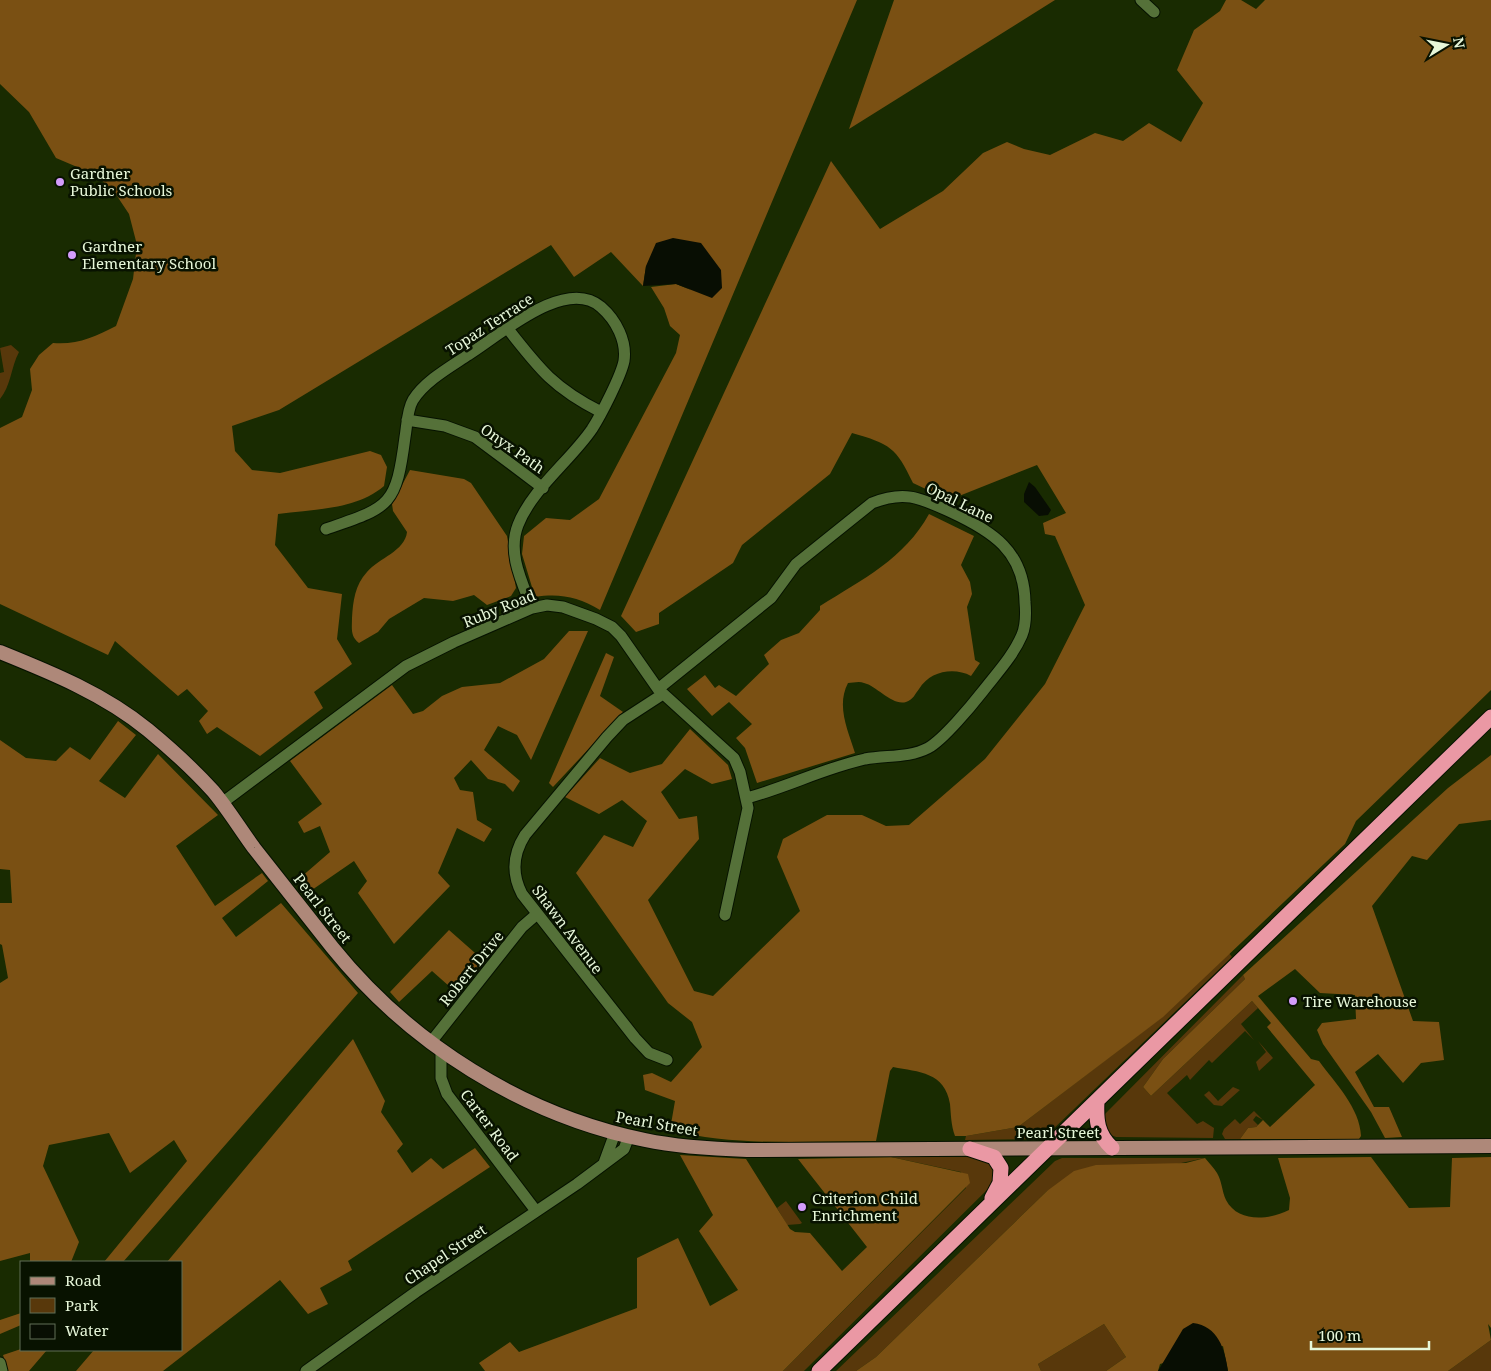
<svg xmlns="http://www.w3.org/2000/svg" width="1491" height="1371" font-family="'Noto Serif',serif">
<rect width="100%" height="100%" fill="#192b01"/>
<path fill="#58380b" d="M11,345L19,352C11,367 11,386 0,399V373L4,372L0,348Z
M1229,953L1232,957L1047,1135L1034,1139L965,1140L966,1136L1018,1127L1162,1017Z
M1243,975L1245,979L1163,1059L1143,1087L1151,1096L1252,1001L1258,1008L1241,1024L1254,1040L1245,1031L1212,1063L1209,1060L1190,1080L1187,1075L1167,1093L1197,1124L1203,1121L1214,1128L1213,1138L1116,1137L1108,1134L1103,1118L1105,1114Z
M1258,1041L1273,1058L1259,1071L1256,1062L1266,1052Z
M1233,1087L1240,1090L1222,1106L1214,1105L1204,1095L1209,1091L1218,1101Z
M1254,1111L1263,1120L1256,1116L1253,1120L1258,1125L1256,1127L1248,1128L1240,1139H1225L1222,1134L1224,1129L1235,1119L1240,1124Z
M891,1157H972L993,1162L995,1182L804,1371H783L966,1188L961,1172Z
M1062,1158H1205L1047,1191L876,1357L856,1371H836L1055,1161Z
M786,1201L802,1223L800,1224L787,1225L777,1208Z
M1104,1324L1126,1357L1106,1371H1041L1038,1364Z
M1491,1340V1371H1448Z"/>
<path fill="#7a5013" d="M0,0H857L600,610C578,597 560,593 535,597L522,554L524,536L546,518L570,520L599,499L676,353L680,335L670,326L664,308L651,287L676,284L691,290L646,266L643,286L611,252L574,277L551,245L279,410L232,426L235,451L252,470L280,473L370,451L381,455L387,467L384,486C356,510 314,509 278,514L275,545L308,588L342,594L337,639L352,664L314,692L323,708L260,756L217,727L207,734L199,721L208,711L187,689L178,696L115,641L108,655L0,604V428L22,417L32,390L30,369L39,355L53,343C77,345 95,337 116,326L133,279L137,245L129,214L115,193L96,175L56,158L29,112L0,84Z
M894,0H1055L849,129Z
M1226,0H1241L1256,9L1265,0H1491V690L1356,821L1345,844L1163,1017L1018,1127L966,1136H955C951,1125 951,1115 950,1104C945,1072 919,1072 893,1067L890,1071L876,1141C807,1141 737,1147 670,1130L675,1101L645,1090L643,1075L652,1073L671,1082L702,1047L692,1022L668,1003L576,873L604,835L633,847L647,821L622,800L599,814L565,797L600,758L630,773L662,764L690,729L728,765L732,779L712,784L685,769L661,792L679,819L697,816L699,839L648,900L694,991L713,996L800,911L777,857L783,839L827,815H862L886,826L909,825L985,759L1045,684L1085,605L1055,536L1045,534L1043,523L1066,513L1037,465L949,500L913,483C896,447 890,444 852,433L830,474L742,545L733,563L659,613V624L636,632L621,616L831,161L880,229L943,191L983,153L1007,142L1024,149L1050,155L1095,133L1123,141L1149,123L1181,142L1203,103L1177,70L1194,30L1220,11Z
M410,470L464,479L471,483L507,536L516,588L511,596L487,605L474,595L453,601L424,598L389,619L378,632L359,643C350,636 352,628 352,618C353,601 355,585 367,572C379,558 405,551 407,532L393,511L392,504Z
M929,514L974,536L961,565L970,582L972,594L967,607L975,660L980,663L971,676C954,667 930,671 919,689C915,694 913,700 906,702C892,706 877,686 864,683C859,681 853,683 848,683C836,706 848,730 855,753L757,783L745,748L736,738L752,724L729,702L712,716L687,689L705,675L715,688L719,685L736,696L769,664L764,655L781,640L799,633L820,610V606C863,579 904,559 929,514Z
M569,631H588L531,760L517,735L498,726L484,750L520,781L513,792L505,784L488,779L471,760L454,778L460,790L473,792L477,820L492,829L484,842L457,828L438,873L450,886L394,944L358,893L367,881L354,861L309,892L300,878L330,852L320,826L304,833L298,822L322,804L290,761L392,685L413,714L423,711L442,696L462,687L500,683L544,659Z
M606,653L614,657L600,696L623,712L553,787L549,783Z
M118,721L136,735L99,781L125,798L158,754L218,815L176,846L215,906L262,873L268,881L222,918L236,937L281,903L358,993L123,1262H104L187,1161L174,1140L130,1173L109,1133L49,1145L43,1166L79,1242L71,1262H30V1253L0,1261V983L8,978L2,945L0,944V903H12L10,870L0,869V740L26,758L56,761L70,747L90,760Z
M1491,755V820L1459,824L1427,860L1412,856L1372,906L1413,1021L1439,1022L1444,1060L1421,1063L1403,1083L1378,1054L1355,1072L1374,1107H1389L1402,1137L1385,1138L1371,1112L1323,1044L1317,1030L1322,1023L1356,1019L1355,995L1320,993L1295,969L1258,996L1311,1059L1319,1061C1335,1083 1360,1108 1361,1136L1359,1139H1240L1248,1128L1256,1127L1263,1120L1270,1127L1315,1085L1267,1027L1271,1023L1252,1001L1151,1096L1143,1087L1163,1059L1245,979L1243,975L1448,788Z
M449,930L483,960L458,994L432,971L399,1002L390,992Z
M353,1039L385,1101L381,1112L403,1144L397,1151L412,1173L431,1158L443,1169L475,1148L490,1167L348,1261L352,1270L320,1288L328,1304L308,1314L280,1280L163,1371H76L94,1350H181V1262H167Z
M680,1155L746,1159L790,1229L795,1232L810,1233L842,1271L867,1247L798,1159L891,1157L968,1174L970,1183L783,1371H485L479,1363L510,1342L519,1352L637,1308V1258L678,1238L710,1306L738,1290L699,1231L713,1215Z
M1371,1157L1409,1208L1450,1207L1452,1158L1491,1157V1328L1488,1324L1491,1340L1448,1371H1228L1223,1346L1160,1364L1158,1371H1106L1126,1357L1104,1324L1038,1364L1041,1371H856L876,1357L1047,1191L1074,1171L1096,1165L1186,1163L1205,1158C1209,1163 1214,1168 1217,1173C1222,1181 1222,1192 1226,1200C1238,1223 1269,1220 1289,1210L1290,1198L1278,1158Z
M21,1313V1325L0,1334V1320Z
M21,1349V1350H47L29,1371H8L3,1355Z"/>
<path fill="#080e03" d="M673,238L701,243L721,270L722,288L712,298L676,284L643,286L646,266L656,243Z
M1029,482L1035,487L1051,510L1048,515L1039,516L1024,502V494Z
M1193,1323C1218,1326 1225,1349 1228,1371H1158L1183,1329Z"/>
<g fill="none" stroke-linecap="round" stroke-linejoin="round">
<g stroke="#061200" stroke-width="13">
<path id="minor" d="M1141,0L1154,12
M508,329C540,370 554,388 601,412
M407,420L445,426L475,437L543,488
M326,529C390,507 396,507 405,437C407,426 407,410 413,400C425,381 450,367 468,355C499,336 565,276 601,307C616,320 627,341 624,361C621,376 601,415 592,429C571,460 532,489 518,525C507,553 522,582 532,608
M658,689L771,598L796,564L872,503C905,490 920,498 951,512C992,531 1024,551 1025,602C1026,613 1026,625 1022,635C1013,656 997,673 983,691C972,705 943,740 928,748C909,758 886,755 865,759C825,768 787,787 747,798
M663,694L623,720L607,737L525,835C513,854 511,873 522,894L635,1038L649,1053L667,1060
M222,803L406,666L454,642L532,608L547,605L563,607L596,619L612,627L621,636L658,689L734,758L740,772L748,808L725,915
M431,1042L522,927L537,914
M441,1049V1078L447,1094L536,1211
M604,1163L615,1133
M0,1363L2,1371
M306,1371L416,1292L577,1184L624,1149L629,1136"/>
</g>
<g stroke="#061200" stroke-width="16">
<path id="major" d="M0,652C52,673 104,694 148,730C171,749 193,769 213,791C228,809 240,829 254,848C280,881 306,914 332,947C410,1044 523,1115 645,1140C678,1147 713,1149 747,1150L1491,1146"/>
</g>
<g stroke="#061200" stroke-width="17">
<path id="highway" d="M1097,1101C1096,1120 1097,1134 1112,1148
M970,1149L994,1157L1001,1168L1000,1183L992,1198
M819,1371L1491,717"/>
</g>
<use href="#minor" stroke="#557139" stroke-width="11"/>
<use href="#major" stroke="#ae8879" stroke-width="14"/>
<use href="#highway" stroke="#ea98a4" stroke-width="15"/>
</g>
<g fill="#d49cfb" stroke="#081200" stroke-width="2">
<circle cx="60" cy="182" r="5"/>
<circle cx="72" cy="255" r="5"/>
<circle cx="1293" cy="1001" r="5"/>
<circle cx="802" cy="1207" r="5"/>
</g>
<g text-anchor="middle" dominant-baseline="central" stroke-width="5" stroke-linejoin="round" paint-order="stroke">
<g font-size="15" fill="#e7f7d9" stroke="#081200" text-anchor="start">
<text x="70" y="173">Gardner<tspan x="70" dy="17">Public Schools</tspan></text>
<text x="82" y="246">Gardner<tspan x="82" dy="17">Elementary School</tspan></text>
<text x="1303" y="1001">Tire Warehouse</text>
<text x="812" y="1198">Criterion Child<tspan x="812" dy="17">Enrichment</tspan></text>
</g>
<g font-size="15" fill="#e7f7d9" stroke="#081200">
<text transform="translate(489 324) rotate(-33)">Topaz Terrace</text>
<text transform="translate(513 448) rotate(35)">Onyx Path</text>
<text transform="translate(960 502) rotate(26)">Opal Lane</text>
<text transform="translate(499 608) rotate(-22)">Ruby Road</text>
<text transform="translate(323 908) rotate(52)">Pearl Street</text>
<text transform="translate(568 929) rotate(53)">Shawn Avenue</text>
<text transform="translate(471 968) rotate(-51)">Robert Drive</text>
<text transform="translate(657 1123) rotate(10)">Pearl Street</text>
<text transform="translate(490 1125) rotate(53)">Carter Road</text>
<text x="1058" y="1132">Pearl Street</text>
<text transform="translate(445 1254) rotate(-34)">Chapel Street</text>
</g>
</g>
<rect x="20" y="1261" width="162" height="90" fill="#081200" stroke="#616e57"/>
<rect x="30" y="1277" width="25" height="8" fill="#ae8879" stroke="#616e57"/>
<text x="65" y="1286" font-size="15" fill="#e7f7d9">Road</text>
<rect x="30" y="1298" width="25" height="15" fill="#58380b" stroke="#616e57"/>
<text x="65" y="1311" font-size="15" fill="#e7f7d9">Park</text>
<rect x="30" y="1324" width="25" height="15" fill="#080e03" stroke="#616e57"/>
<text x="65" y="1336" font-size="15" fill="#e7f7d9">Water</text>
<g transform="translate(1446 45) rotate(80)" stroke="#081200" stroke-width="4" paint-order="stroke">
<path d="M0-4L9 19L0 12L-9 19Z" fill="#e7f7d9"/>
<text y="-8" font-size="14" font-weight="bold" text-anchor="middle" fill="#e7f7d9">N</text>
</g>
<path d="M1311 1341v8h118v-8" fill="none" stroke="#e7f7d9" stroke-width="2.5"/>
<text x="1318" y="1341" font-size="15" fill="#e7f7d9" stroke="#081200" stroke-width="4" paint-order="stroke">100 m</text>
</svg>
